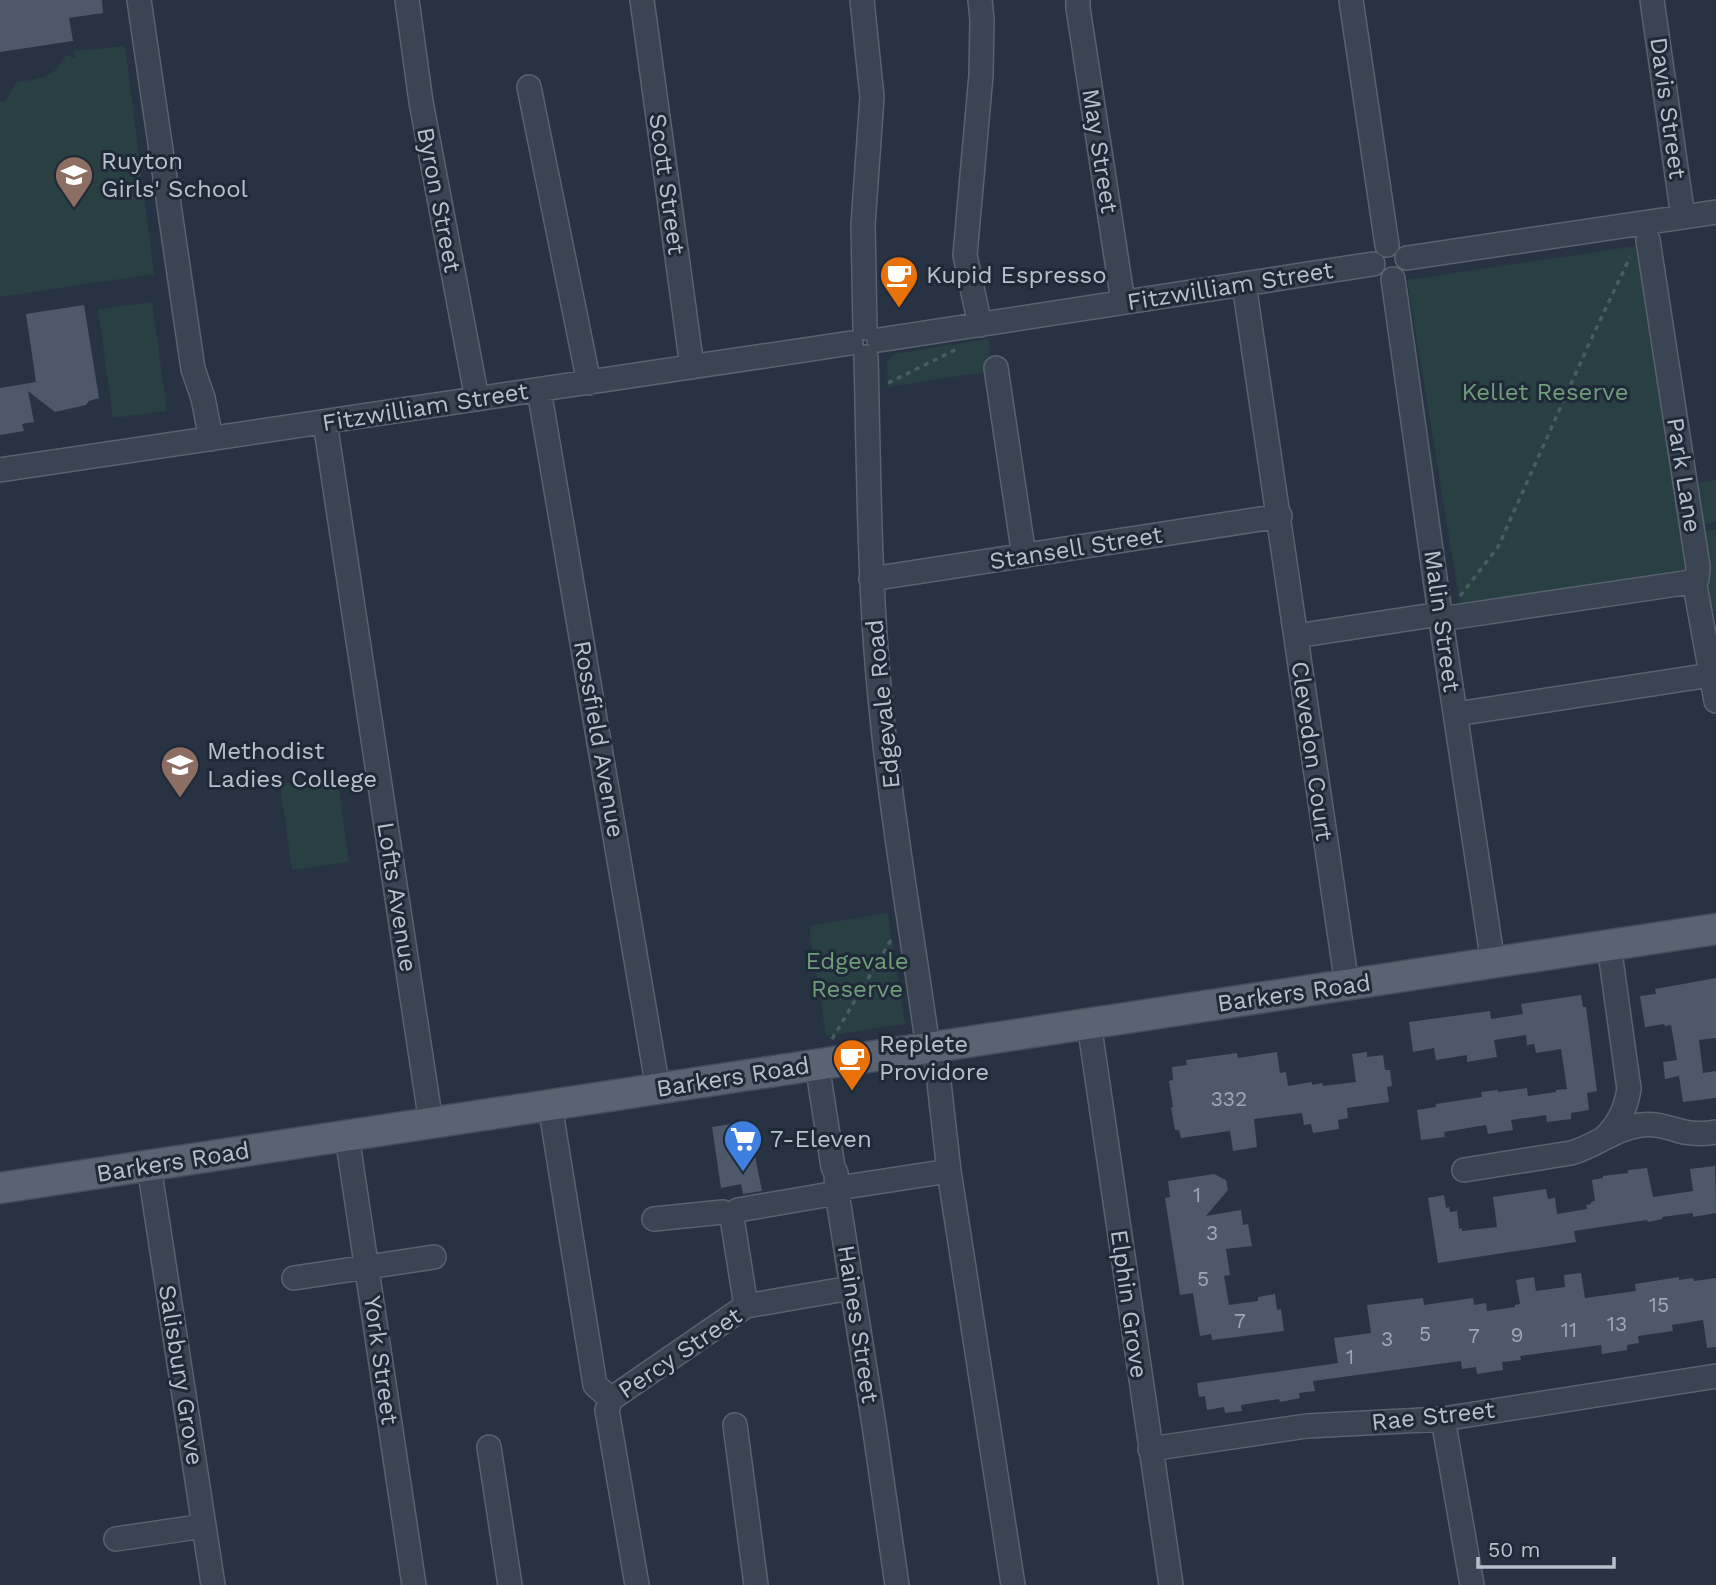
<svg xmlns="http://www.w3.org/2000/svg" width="1716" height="1585" font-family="'Work Sans',sans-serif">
<rect width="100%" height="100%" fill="#273242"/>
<path fill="#294043" d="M125,46L154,274L0,297V102L5,101L17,82C41,78 53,80 65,56L69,55L73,59L76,58L74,51Z
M1643,245L1692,574L1461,609L1407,280Z
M152,302L167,411L113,418L98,309Z
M988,339L992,371L888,387L887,362L894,354Z
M1716,480V522L1697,526L1690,484Z
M1716,530V611L1712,612L1700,532Z
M337,776L349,862L292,870L280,784Z
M888,913L905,1024L826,1036L809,926Z"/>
<path fill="#4d596b" d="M0,0H102L103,13L69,18L73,41L0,52Z
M84,305L99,398L89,401L86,405L55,412L28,391L34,422L22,424L24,431L0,435V388L36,382L26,314Z
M1716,978V1038L1699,1040L1703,1073L1716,1071V1098L1683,1102L1679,1076L1665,1079L1663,1062L1677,1060L1671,1025L1665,1026L1664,1024L1645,1027L1640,996L1656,994L1655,989Z
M1581,995L1583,1007H1586L1597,1091L1587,1093L1589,1110L1571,1113V1119L1547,1122L1546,1115L1511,1120L1513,1130L1488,1134L1486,1125L1444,1132L1445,1137L1421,1140L1417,1110L1436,1107V1104L1482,1097L1481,1092L1498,1090V1092L1527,1088L1528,1096L1556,1092V1090L1567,1089L1561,1049L1536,1053L1534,1044L1527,1045L1526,1035L1494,1040L1497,1057L1467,1062V1055L1436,1060L1434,1048L1413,1052L1409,1022L1490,1011L1491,1019L1523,1014L1521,1004Z
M1277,1052L1280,1073L1286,1072L1288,1086L1312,1082V1085L1322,1083L1323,1086L1356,1082L1352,1054L1367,1052V1057L1383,1055L1385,1070H1390L1392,1086L1387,1087L1389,1102L1347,1108L1348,1118L1338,1120L1339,1129L1313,1133L1311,1124L1304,1125L1302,1113L1254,1119L1257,1147L1233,1151L1230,1131L1181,1138L1179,1130H1175L1171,1107H1173L1169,1081L1173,1080L1172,1067L1187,1065L1186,1060L1237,1053L1238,1058Z
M731,1124L736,1161L755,1156L762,1191L743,1194L741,1184L721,1188L712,1127Z
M1715,1166L1716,1213L1693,1217V1213L1662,1217V1219L1648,1222L1647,1220L1574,1231L1576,1242L1438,1263L1428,1198L1444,1195L1446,1208L1449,1207L1450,1212L1457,1211L1459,1229L1462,1228V1231L1497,1227L1493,1197L1546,1189L1548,1199L1555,1198L1557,1214L1587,1209L1586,1205L1591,1204V1202L1595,1201L1592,1180L1603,1178V1176L1628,1173V1170L1647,1168L1653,1197L1693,1191L1690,1169Z
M1214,1174L1226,1180L1228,1190L1206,1216L1241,1210L1243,1225L1248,1224L1252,1246L1226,1249L1230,1275L1224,1276L1229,1305L1258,1301V1297L1275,1294L1277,1310L1281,1309L1284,1331L1212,1340L1211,1334L1200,1336L1193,1293L1180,1295L1165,1198L1170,1197L1168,1181Z
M1581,1273L1585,1298L1636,1291L1635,1284L1679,1277V1280L1693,1278L1694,1281L1716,1278V1347L1707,1348L1703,1320L1672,1325L1673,1331L1638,1336L1639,1343L1627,1345V1350L1602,1354L1601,1345L1520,1356L1521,1360L1502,1362L1503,1370L1477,1374L1476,1367L1462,1369L1461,1361L1313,1381L1315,1391L1299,1393L1300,1398L1280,1402L1279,1399L1241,1405L1242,1411L1225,1413L1224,1407L1207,1410L1205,1396L1199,1397L1197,1383L1338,1363L1334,1338L1371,1333L1367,1305L1423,1298L1424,1305L1473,1298L1474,1305L1486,1303L1487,1311L1515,1307V1305L1520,1304L1516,1280L1534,1277L1536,1291L1565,1287L1564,1275Z"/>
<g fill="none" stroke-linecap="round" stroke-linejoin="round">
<g stroke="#59626f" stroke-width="26">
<path id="minor" d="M139,0L193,369L203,398L211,439
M407,0L421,102L477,399
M642,0L692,367
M862,0L872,97L863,225L865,328
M1078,0V8L1123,302
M1351,0L1387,245
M1652,0L1683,217
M529,87L589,383
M1407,258L1716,212
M1393,279L1440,614L1493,963
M1244,284C1280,517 1313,751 1347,985
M980,325L965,255L981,75L982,19L980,0
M879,340L1373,264
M866,357C869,477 869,597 882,717C893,828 913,938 928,1048
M996,368L1024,556
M539,390L658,1089
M325,422L431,1123
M0,470L851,343
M871,579L1280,516
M1694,580L1716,701
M1441,619L1691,582L1697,579L1698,567L1648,240
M1296,636L1440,614
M1456,714L1711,675
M1089,1023L1171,1585
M935,1047L949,1171L1013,1585
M817,1064L833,1167L836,1173L837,1193L874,1425L897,1585
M550,1105L595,1385L611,1399
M347,1136L414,1585
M1605,1137C1619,1124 1626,1108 1629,1089L1609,945
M149,1166L213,1585
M1464,1170L1571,1153C1596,1146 1615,1128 1641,1125C1657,1123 1669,1128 1684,1132C1694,1134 1705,1134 1716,1132
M838,1188L949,1171
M654,1219L723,1212L732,1218
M294,1278L434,1257
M746,1306L732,1218L738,1210L837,1193
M1443,1419L1472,1585
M735,1425L756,1585
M489,1447L510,1585
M1150,1449L1307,1426L1443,1419L1716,1376
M116,1539L204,1526
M637,1585L607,1410L611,1399L746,1306L851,1288"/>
</g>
<g stroke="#454d5b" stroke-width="33">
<path id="major" d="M0,1188L1716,929"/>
</g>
<path stroke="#475d60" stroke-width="3.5" stroke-dasharray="5 5" stroke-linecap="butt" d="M888,383L955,350
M1460,596L1498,547L1588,346L1630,257
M832,1039L891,940"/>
<use href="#minor" stroke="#3b4452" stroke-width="23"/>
<use href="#major" stroke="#596372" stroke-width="30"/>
</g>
<defs>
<g id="school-pin" transform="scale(2.0125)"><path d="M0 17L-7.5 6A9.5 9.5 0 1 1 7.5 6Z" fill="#8d6e63" stroke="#202937"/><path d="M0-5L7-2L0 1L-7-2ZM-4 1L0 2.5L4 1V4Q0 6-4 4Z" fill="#fff"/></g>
<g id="cafe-pin" transform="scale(2.0125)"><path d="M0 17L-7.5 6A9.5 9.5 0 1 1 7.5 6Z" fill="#e8710a" stroke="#202937"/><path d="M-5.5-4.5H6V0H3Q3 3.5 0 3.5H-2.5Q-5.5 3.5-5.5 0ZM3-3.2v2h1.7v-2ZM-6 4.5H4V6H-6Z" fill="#fff"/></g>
<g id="supermarket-pin" transform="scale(2.0125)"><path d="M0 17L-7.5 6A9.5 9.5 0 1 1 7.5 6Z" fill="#3f7fe0" stroke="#202937"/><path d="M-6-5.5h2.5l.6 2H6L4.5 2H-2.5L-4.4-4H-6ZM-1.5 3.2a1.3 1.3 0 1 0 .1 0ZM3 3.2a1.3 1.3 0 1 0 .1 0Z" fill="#fff"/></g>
</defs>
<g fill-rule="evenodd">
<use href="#school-pin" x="74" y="175"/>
<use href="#cafe-pin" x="899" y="275"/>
<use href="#school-pin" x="180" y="765"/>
<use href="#cafe-pin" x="852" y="1058"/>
<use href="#supermarket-pin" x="743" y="1139"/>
</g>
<g text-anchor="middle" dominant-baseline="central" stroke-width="6" stroke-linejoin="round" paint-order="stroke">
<g font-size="21" fill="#9da6b4">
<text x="1229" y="1098">332</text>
<text x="1197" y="1194">1</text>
<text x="1212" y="1232">3</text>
<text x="1203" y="1278">5</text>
<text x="1659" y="1304">15</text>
<text x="1240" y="1320">7</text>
<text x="1617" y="1323">13</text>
<text x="1569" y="1329">11</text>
<text x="1425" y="1333">5</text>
<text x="1517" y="1334">9</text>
<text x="1474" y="1335">7</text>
<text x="1387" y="1338">3</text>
<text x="1350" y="1356">1</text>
</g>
<g font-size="24" fill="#b8c0cc" stroke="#202937">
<text transform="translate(1668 108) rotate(82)">Davis Street</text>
<text transform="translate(1100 151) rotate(81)">May Street</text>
<text transform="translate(667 184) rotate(82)">Scott Street</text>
<text transform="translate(439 200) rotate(79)">Byron Street</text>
<text transform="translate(1230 286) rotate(-9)">Fitzwilliam Street</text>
<text transform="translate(425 407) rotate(-9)">Fitzwilliam Street</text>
<text transform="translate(1684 475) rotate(81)">Park Lane</text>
<text transform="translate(1076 548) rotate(-9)">Stansell Street</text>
<text transform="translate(1442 621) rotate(82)">Malin Street</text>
<text transform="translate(883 704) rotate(-96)">Edgevale Road</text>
<text transform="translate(599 739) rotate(80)">Rossfield Avenue</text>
<text transform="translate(1312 751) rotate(82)">Clevedon Court</text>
<text transform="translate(397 897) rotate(81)">Lofts Avenue</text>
<text transform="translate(1294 993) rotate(-8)">Barkers Road</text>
<text transform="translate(733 1077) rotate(-9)">Barkers Road</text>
<text transform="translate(173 1162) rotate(-9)">Barkers Road</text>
<text transform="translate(1129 1304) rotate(82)">Elphin Grove</text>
<text transform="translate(858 1324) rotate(81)">Haines Street</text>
<text transform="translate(680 1353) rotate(-34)">Percy Street</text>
<text transform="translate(381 1360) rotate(82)">York Street</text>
<text transform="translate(181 1375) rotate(81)">Salisbury Grove</text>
<text transform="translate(1433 1416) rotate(-6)">Rae Street</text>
</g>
<g font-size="24" fill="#b8c0cc" stroke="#202937" text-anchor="start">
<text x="101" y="161">Ruyton<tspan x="101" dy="28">Girls' School</tspan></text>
<text x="926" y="275">Kupid Espresso</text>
<text x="207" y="751">Methodist<tspan x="207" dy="28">Ladies College</tspan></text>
<text x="879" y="1044">Replete<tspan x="879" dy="28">Providore</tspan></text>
<text x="770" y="1139">7-Eleven</text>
</g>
<g font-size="24" fill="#6f9d7a" stroke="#202937">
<text x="1545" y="392">Kellet Reserve</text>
<text x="857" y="961">Edgevale<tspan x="857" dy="28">Reserve</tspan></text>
</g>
</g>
<path d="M1478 1557v10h136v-10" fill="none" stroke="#b8c0cc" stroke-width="3.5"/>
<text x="1488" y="1557" font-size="21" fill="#b8c0cc" stroke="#202937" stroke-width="5" paint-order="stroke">50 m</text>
</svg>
